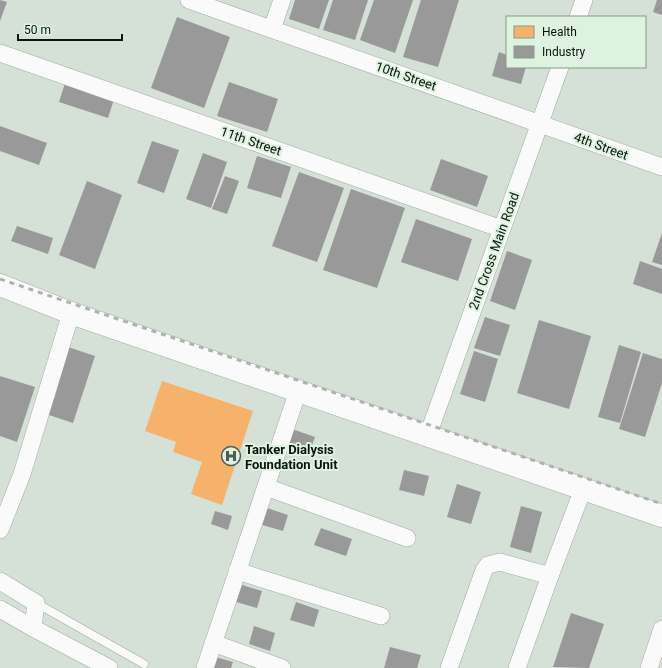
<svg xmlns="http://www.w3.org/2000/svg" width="662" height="668" font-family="Roboto,sans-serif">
<rect width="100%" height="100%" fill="#d5e0d6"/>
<path fill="#f6b26b" d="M162,381L253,411L222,505L191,494L202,462L173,452L176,442L145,431Z"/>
<path fill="#999" d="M0,0L7,2L0,21Z
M295,0H329L319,29L289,19Z
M333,0H368L355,40L323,30Z
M374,0H413L395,53L360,40Z
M421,0H459L438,67L403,57Z
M657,0H662V15L653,12Z
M177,17L230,37L204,108L151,88Z
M499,52L507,55V67H526L521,84L492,76Z
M66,80L115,96L108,118L59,102Z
M229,82L278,99L267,132L217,116Z
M0,126L47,143L39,165L0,151Z
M152,141L179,150L164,193L137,183Z
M203,153L227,162L211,208L186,199Z
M257,156L291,167L281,198L247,188Z
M441,159L488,176L477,207L430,190Z
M299,172L344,188L317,262L272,246Z
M225,176L239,181L227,214L212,209Z
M87,181L122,195L95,269L59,255Z
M351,189L405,208L377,288L323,270Z
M416,219L472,239L458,281L401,262Z
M17,226L53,238L48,254L11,241Z
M662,233V265L652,262Z
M507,251L532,260L515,310L490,301Z
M640,261L662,269V294L633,284Z
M485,317L510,325L500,356L474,348Z
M539,320L591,336L569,409L517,393Z
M619,345L641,352L620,423L598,417Z
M65,346L95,356L73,423L43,413Z
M474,351L498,359L485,402L460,394Z
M643,353L662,359V383L645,437L619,429Z
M0,376L35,387L17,442L0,436Z
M292,429L315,437L308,456L285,448Z
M404,470L429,476L424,496L399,490Z
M457,484L481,492L471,524L447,517Z
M521,506L542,512L531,553L510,547Z
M264,507L288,515L283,531L259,524Z
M215,511L232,516L228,530L211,524Z
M321,528L352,539L346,556L314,545Z
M239,584L262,591L257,608L233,601Z
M296,602L319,610L314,627L290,620Z
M571,613L604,624L589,668L553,667Z
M254,626L275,633L270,651L249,644Z
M390,647L421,655L417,668H384Z
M212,656L233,662L231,668H209Z"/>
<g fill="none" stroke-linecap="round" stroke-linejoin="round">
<g stroke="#a1aaa2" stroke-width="9">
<path id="lane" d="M36,603L144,664"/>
</g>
<g stroke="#a1aaa2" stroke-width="18">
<path id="street" d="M189,0L662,167
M578,17L584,0
M272,29L282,0
M0,53L502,229
M428,435L560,67
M266,487L407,538
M0,530L22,474L71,313
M237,571L381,616
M0,581L36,603L33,628L109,668
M0,609L33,628
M213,643L282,668
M205,668L298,391
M449,668L484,570L488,565L500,562L550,576L583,489
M517,668L550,576
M649,668L662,629"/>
</g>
<g stroke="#a1aaa2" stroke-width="23">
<path id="secondary" d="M0,285L71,313L662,516"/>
</g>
<use href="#lane" stroke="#f9faf9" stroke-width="8"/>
<use href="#street" stroke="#f9faf9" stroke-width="17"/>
<use href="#secondary" stroke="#f9faf9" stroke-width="22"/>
<path stroke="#b0b2b0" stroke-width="3" stroke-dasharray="5 5" stroke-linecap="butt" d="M0,279L662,504"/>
</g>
<defs>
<g id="hospital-ring" transform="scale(1)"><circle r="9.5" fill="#ddf3e0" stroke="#525b53" stroke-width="1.5"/><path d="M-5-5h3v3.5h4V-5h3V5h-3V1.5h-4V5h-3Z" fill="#525b53"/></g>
</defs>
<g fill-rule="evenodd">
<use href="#hospital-ring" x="231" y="456"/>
</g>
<g text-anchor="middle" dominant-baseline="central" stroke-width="4" stroke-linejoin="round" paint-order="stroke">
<g font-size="13" fill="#0c130d" stroke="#ddf3e0">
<text transform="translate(406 76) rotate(19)">10th Street</text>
<text transform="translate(251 141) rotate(19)">11th Street</text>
<text transform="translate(601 146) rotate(20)">4th Street</text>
<text transform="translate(494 251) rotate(-70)">2nd Cross Main Road</text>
</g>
<g font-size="13" font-weight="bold" fill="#0c130d" stroke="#ddf3e0" text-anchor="start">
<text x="245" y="449">Tanker Dialysis<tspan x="245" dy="15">Foundation Unit</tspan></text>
</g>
</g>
<rect x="506" y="16" width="140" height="52" fill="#ddf3e0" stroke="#89998c"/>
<rect x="514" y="26" width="20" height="12" fill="#f6b26b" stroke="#89998c"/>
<text x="542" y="36" font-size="12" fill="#0c130d">Health</text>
<rect x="514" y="46" width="20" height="12" fill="#999999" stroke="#89998c"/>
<text x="542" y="56" font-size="12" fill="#0c130d">Industry</text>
<path d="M18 34v6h104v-6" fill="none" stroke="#0c130d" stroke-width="2"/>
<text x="24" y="34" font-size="12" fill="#0c130d" stroke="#ddf3e0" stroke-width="3" paint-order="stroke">50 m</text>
</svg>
